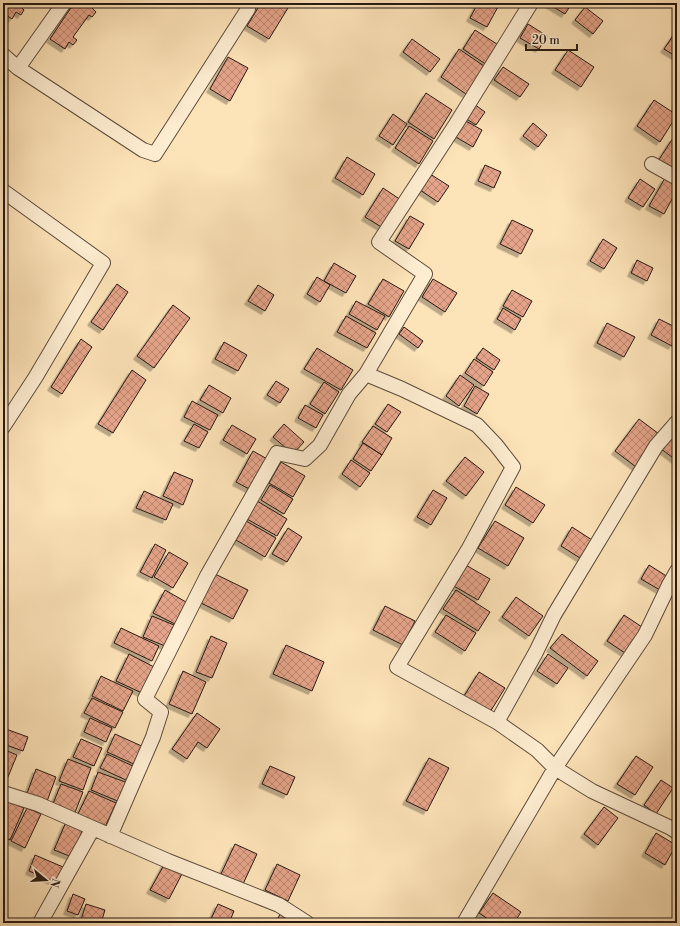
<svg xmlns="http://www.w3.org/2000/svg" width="680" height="926" font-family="'Libre Bodoni',serif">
<defs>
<pattern id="building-cross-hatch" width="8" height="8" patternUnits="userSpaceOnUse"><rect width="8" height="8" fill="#e5a489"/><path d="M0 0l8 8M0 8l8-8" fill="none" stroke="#ba856f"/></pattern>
<filter id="shadow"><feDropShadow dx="-3.5" dy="3.5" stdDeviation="0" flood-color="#0004"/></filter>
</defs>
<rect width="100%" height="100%" fill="#fde3b8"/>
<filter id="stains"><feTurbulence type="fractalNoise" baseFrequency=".005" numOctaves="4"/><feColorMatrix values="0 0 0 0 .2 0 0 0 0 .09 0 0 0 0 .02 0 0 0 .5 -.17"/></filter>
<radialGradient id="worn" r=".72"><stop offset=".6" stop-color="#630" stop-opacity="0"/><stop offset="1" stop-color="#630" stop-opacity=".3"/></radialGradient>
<path fill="url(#building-cross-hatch)" stroke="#271913" filter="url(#shadow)" d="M3,3H23L21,7L24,10L21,15L16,12L12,19L3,13Z
M74,3H95L92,8L96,12L92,17L89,15L73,37L77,40L73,45L69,42L65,49L50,39Z
M261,3H291L269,39L247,26Z
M478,3H496L499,5L487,27L470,18Z
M547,3H572L565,14Z
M585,7L603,21L593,34L575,20Z
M528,24L547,36L539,49L520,38Z
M475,30L500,46L487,65L463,49Z
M677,30V57L664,49Z
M412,39L440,59L430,72L403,52Z
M459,49L484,66L466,94L441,77Z
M568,50L594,67L581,87L555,70Z
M228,57L248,68L230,101L210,89Z
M503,67L529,84L520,97L494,80Z
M426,93L452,110L434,139L408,122Z
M654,100L677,115L660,142L637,126Z
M474,104L485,112L476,125L465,118Z
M393,114L407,124L393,145L379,136Z
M464,120L482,130L473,147L454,136Z
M533,123L547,135L538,147L523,136Z
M409,126L433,141L419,164L395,148Z
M673,138L677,140V173L658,161Z
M347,157L375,174L363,195L335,178Z
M485,165L501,172L494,188L478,181Z
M427,172L449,186L438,202L417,188Z
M665,178L677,184V190L664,214L649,206Z
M640,179L655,189L643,207L628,198Z
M383,188L401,200L383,228L365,217Z
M410,216L424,224L409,249L395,241Z
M512,220L533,230L521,254L500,244Z
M603,239L617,248L604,269L590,261Z
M637,260L653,268L647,281L631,273Z
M334,263L356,276L346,293L324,281Z
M317,277L330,285L320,302L307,294Z
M383,279L404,291L389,317L368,304Z
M433,279L457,293L445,312L422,297Z
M117,284L128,292L103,330L91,322Z
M258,285L274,295L265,311L248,301Z
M512,290L532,301L523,317L503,306Z
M356,301L385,316L377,330L349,314Z
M173,305L190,318L154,368L137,356Z
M503,308L521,319L515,330L497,319Z
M346,316L376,333L367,348L337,332Z
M659,319L677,328V337L672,346L651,335Z
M607,323L635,337L624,357L597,343Z
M404,327L423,341L418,348L399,334Z
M81,339L92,347L62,394L51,387Z
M224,342L247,355L238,371L215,359Z
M317,348L353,370L341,390L304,369Z
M483,348L500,360L494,370L476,358Z
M474,359L493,372L484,386L465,373Z
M132,370L146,380L113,433L98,424Z
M460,375L474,385L459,406L446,396Z
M276,381L289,389L280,403L267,395Z
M324,382L339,392L325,414L310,404Z
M209,385L231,398L223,413L200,400Z
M475,386L489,394L477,414L464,406Z
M192,401L218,415L210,430L184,417Z
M388,404L401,412L387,432L375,424Z
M305,405L323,415L316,428L298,418Z
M639,419L659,434L636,467L615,451Z
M194,424L208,432L199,448L184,441Z
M284,424L304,442L293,454L273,437Z
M232,425L256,439L247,454L223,440Z
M373,426L392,438L382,455L362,442Z
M677,431V461L660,448Z
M363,443L382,455L371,471L353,459Z
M253,451L269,460L253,491L236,482Z
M465,457L484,472L466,496L446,481Z
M351,460L370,473L360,487L342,474Z
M281,462L305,476L293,497L269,483Z
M174,472L193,480L183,505L163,496Z
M270,485L293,499L284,514L261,500Z
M516,487L545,505L533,523L505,505Z
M433,490L447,498L431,525L417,517Z
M144,491L173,504L166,520L136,508Z
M257,501L287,519L277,536L247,519Z
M246,521L276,538L265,557L236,540Z
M495,521L524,538L508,566L478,548Z
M572,527L592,540L580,558L561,546Z
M288,528L302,537L287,562L272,554Z
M155,544L166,550L152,578L140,572Z
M169,552L188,563L173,588L154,577Z
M464,564L490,579L478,600L452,585Z
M649,565L668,577L660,590L641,579Z
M213,573L248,590L233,619L199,602Z
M165,590L186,602L175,624L153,613Z
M456,590L490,612L478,631L443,609Z
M516,597L543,616L529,636L502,617Z
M385,606L415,621L403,645L373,630Z
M446,615L476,633L465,651L435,632Z
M624,615L642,627L625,653L607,641Z
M152,616L174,625L165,646L143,637Z
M121,628L159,646L152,661L114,643Z
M562,634L598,661L587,676L550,648Z
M211,636L227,643L212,678L196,672Z
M286,645L324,662L312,691L273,674Z
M129,654L154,667L142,693L116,681Z
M548,654L568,668L557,684L537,671Z
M183,671L206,682L192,714L169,704Z
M479,672L505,688L490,712L464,696Z
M101,676L133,691L123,711L92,696Z
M92,698L123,712L115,728L84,713Z
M197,713L220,729L207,748L198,742L187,759L172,749Z
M90,718L112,728L106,742L84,732Z
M3,728L28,737L23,751L3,744Z
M115,734L146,748L138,766L107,752Z
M81,739L102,748L94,766L73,757Z
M3,749L17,755L3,789Z
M107,754L135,767L128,781L100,768Z
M636,756L653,767L635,795L617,784Z
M429,758L449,768L427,811L406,801Z
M68,759L91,768L83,790L59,781Z
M270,766L295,777L287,795L262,784Z
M36,769L56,777L46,804L26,796Z
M98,772L128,783L120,802L91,790Z
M661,780L673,788L656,814L644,805Z
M61,784L83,792L74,815L52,806Z
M89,791L116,803L104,829L77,816Z
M7,801L24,808L10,840L3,837V811Z
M604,807L618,818L598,845L584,834Z
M27,808L41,814L25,848L11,841Z
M66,822L83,829L72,857L54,850Z
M656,833L676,845L665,865L645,853Z
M235,844L257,854L243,884L221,874Z
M35,855L63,867L57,883L29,871Z
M165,863L183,872L169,899L150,890Z
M277,864L300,875L288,901L265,890Z
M493,893L521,912L514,923H494L479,913Z
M73,894L85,899L78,915L67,911Z
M86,904L105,910L101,923H80Z
M218,904L234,911L229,923H209Z
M280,914L299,922L298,923H276Z"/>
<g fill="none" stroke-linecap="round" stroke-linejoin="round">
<g stroke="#5c4c3c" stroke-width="16">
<path id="street" d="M3,55L18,68L143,150L155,154L248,9
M18,68L64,3
M652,164L677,178
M3,191L103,263L35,378L3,427
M366,374L425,274L379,242L456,124L531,3
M497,722L536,652L554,615L656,446L677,422
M3,793L38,804L168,861L279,905L307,923
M110,836L153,737L161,712L145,699L207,576L277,453L305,459L320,445L349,394L366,374L402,389L477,425L496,445L513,467L468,550L397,667L497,722L537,750L555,768L592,791L671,828L677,832
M40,923L93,828
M464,923L555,768L645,635L669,585L677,571"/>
</g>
<use href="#street" stroke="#feedd1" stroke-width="14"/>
</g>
<rect width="680" height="926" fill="none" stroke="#fde3b8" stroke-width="16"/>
<rect x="4" y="4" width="672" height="918" fill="none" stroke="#271913" stroke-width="2"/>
<rect x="8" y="8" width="664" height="910" fill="none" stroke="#271913"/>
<g transform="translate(46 880) rotate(108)" stroke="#feedd1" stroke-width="3" paint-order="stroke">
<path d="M0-3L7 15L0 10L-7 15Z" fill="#271913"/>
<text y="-6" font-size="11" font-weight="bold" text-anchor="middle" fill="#271913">N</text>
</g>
<path d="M526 44v6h51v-6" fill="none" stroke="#271913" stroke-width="2"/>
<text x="532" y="44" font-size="12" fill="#271913" stroke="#feedd1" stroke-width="3" paint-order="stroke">20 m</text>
<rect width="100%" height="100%" filter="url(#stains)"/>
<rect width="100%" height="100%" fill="url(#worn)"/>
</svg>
